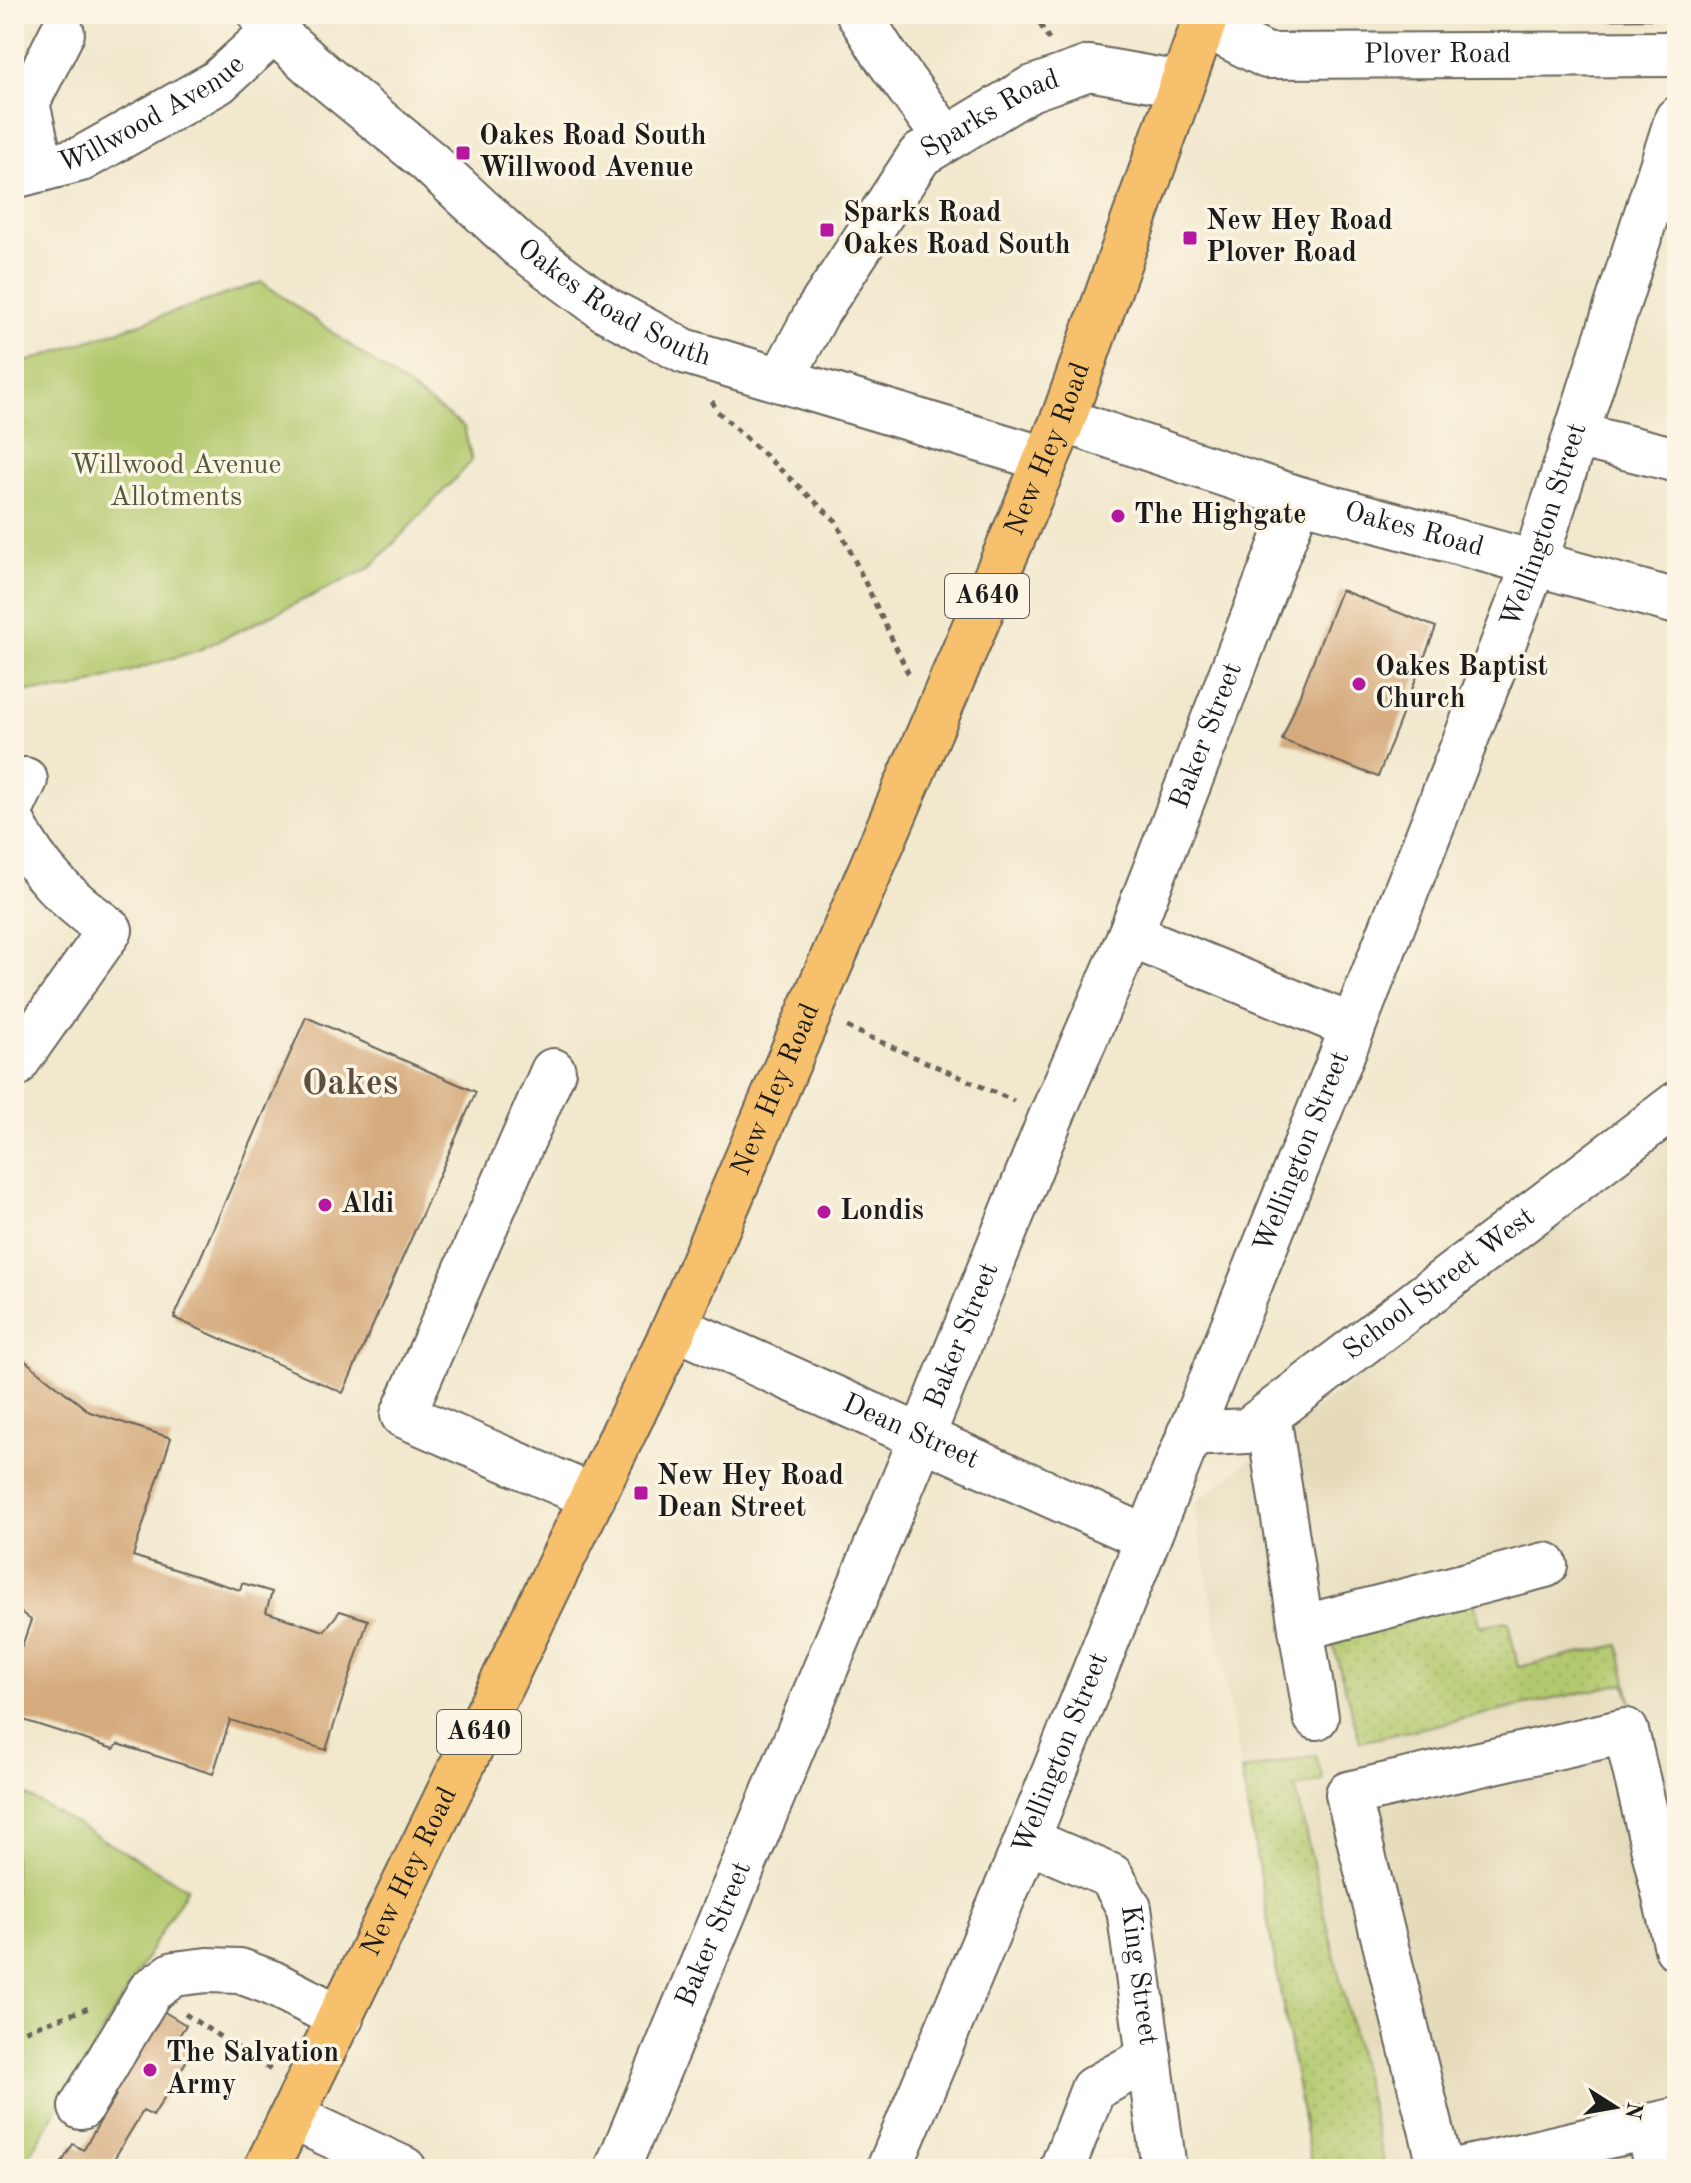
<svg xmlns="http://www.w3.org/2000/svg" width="1691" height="2183" font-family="'Old Standard TT',serif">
<defs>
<pattern id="grass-dots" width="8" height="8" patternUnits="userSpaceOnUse" patternTransform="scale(2)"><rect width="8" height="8" fill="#b3c96e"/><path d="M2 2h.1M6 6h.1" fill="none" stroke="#99ac5f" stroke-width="1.8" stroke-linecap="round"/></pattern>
</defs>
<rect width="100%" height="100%" fill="#fcf5e5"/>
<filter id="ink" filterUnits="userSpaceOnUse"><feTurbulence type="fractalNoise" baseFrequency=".0125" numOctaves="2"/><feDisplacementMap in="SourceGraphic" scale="16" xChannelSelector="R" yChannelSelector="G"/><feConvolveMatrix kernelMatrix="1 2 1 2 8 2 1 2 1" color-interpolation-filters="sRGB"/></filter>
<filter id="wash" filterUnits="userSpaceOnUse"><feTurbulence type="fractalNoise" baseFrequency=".006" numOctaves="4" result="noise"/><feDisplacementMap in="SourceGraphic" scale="32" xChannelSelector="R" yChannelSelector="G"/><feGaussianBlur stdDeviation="1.8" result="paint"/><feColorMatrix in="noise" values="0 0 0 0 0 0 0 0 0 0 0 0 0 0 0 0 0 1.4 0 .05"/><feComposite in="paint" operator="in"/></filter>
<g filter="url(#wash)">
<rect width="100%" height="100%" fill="#f1e8cd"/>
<path fill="#e5daba" d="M1677,1130V2169H1312L1195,1508L1201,1498Z"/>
<path fill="url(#grass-dots)" stroke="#687245" stroke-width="2" d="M1474,1602L1480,1626L1508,1621L1518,1667L1619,1645L1633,1710L1625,1683L1360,1742L1332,1641Z
M1316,1755L1323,1781L1295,1788L1385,2169H1312L1241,1771Z"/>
<path fill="#b3c96e" stroke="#687245" stroke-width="2" d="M262,282L464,427L472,461L370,568L199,650L69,690L14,691V366Z
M14,1788L187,1888L22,2169H14Z"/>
<g id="blocks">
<path fill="#d5aa7d" d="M1280,14H1677V19L1277,22Z
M1341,590L1436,627L1378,777L1282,740Z
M306,1017L476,1092L343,1393L174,1318Z
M14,1352L90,1412L171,1438L133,1556L240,1590L242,1583L272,1592L266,1612L324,1631L340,1611L368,1620L326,1750L230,1720L213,1774L118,1744L114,1749L14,1717V1643L22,1646L31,1620L14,1607Z
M158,2008L186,2025L177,2039L193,2050L153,2116L143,2111L111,2164L118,2169H58L73,2144L83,2150L116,2095L108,2090Z"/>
</g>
</g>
<g filter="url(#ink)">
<use href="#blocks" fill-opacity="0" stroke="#67635a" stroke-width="2"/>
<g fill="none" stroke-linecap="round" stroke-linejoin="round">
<g stroke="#67635a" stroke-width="48">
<g id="minor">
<path id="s1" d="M260,14L274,31L323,75L428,161L520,246L605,309L684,351L1045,459"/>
<path d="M859,14L884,54L946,139"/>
<path id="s2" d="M1203,24L1267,56L1677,54"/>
<path d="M42,169L27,103L62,33"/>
<path id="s3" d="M14,176L81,159L218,82L274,31"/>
<path id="s4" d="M781,380L818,311L920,155L1030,89L1089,68L1180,84"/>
<path id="s5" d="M1063,420L1299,499L1677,602"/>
<path d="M1576,435L1677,460"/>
<path d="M14,803L25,780"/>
<path d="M14,825C38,872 67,899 110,930L14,1066"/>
<path d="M1130,935L1353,1027"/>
<path d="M553,1071L403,1415L593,1497"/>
<path id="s6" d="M675,1327L1147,1538"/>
<path d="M1268,1415L1301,1628L1545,1565"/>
<path id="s7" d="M1189,1434L1247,1431L1677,1104"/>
<path d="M1301,1628L1316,1717"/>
<path id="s8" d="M1027,1840L1111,1876L1129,1908L1164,2169"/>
<path d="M81,2107L150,1991L174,1974L207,1970L240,1971L272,1983L341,2018"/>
<path d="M292,2117L404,2169"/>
<path d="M1647,2127L1657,2169"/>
<path id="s9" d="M617,2169L922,1437L1051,1117L1130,935L1299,499"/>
<path id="s10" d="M889,2169L1027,1840L1353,1027L1534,565L1677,119"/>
<path d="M1062,2169L1093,2089L1149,2058"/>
<path d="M1441,2169L1348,1794L1626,1731L1677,1948"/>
<path d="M1464,2169L1677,2120"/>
</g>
</g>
<g stroke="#67635a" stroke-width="48">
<g id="highway">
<path id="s11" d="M266,2169L675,1327L1063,420L1207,14"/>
</g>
</g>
<path stroke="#67635a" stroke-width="5" stroke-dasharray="6 6" stroke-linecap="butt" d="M1034,14L1050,41
M712,401L717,411L836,521L910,677
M847,1027L1014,1101
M185,2014L271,2070
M14,2034L92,2007"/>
<use href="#minor" stroke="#fff" stroke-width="44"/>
<use href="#highway" stroke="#f7c06c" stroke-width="44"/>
</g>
</g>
<g fill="#b5179e" stroke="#fcf5e5" stroke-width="3">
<rect x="455" y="145" width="16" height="16" rx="4"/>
<rect x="819" y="222" width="16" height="16" rx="4"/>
<rect x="1182" y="230" width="16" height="16" rx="4"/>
<circle cx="1118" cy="516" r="8"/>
<circle cx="1359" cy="684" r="8"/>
<circle cx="325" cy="1205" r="8"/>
<circle cx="824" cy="1212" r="8"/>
<rect x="633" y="1485" width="16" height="16" rx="4"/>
<circle cx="150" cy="2070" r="8"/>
</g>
<g text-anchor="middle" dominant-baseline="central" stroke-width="7" stroke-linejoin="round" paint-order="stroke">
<g fill="#fcf5e5" stroke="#5f5d58" stroke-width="2">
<rect x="945" y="574" width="84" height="44" rx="6"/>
<rect x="437" y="1710" width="84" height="44" rx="6"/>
</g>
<g font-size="26" font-weight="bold" fill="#1c1c1c">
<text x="987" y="596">A640</text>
<text x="479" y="1732">A640</text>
</g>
<g font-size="28" fill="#1c1c1c" stroke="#fcf5e5">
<text stroke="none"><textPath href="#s2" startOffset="242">Plover Road</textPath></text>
<text stroke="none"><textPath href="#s3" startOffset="152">Willwood Avenue</textPath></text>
<text stroke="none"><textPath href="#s4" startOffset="346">Sparks Road</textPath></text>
<text stroke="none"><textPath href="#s1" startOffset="460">Oakes Road South</textPath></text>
<text stroke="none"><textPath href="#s11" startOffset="1890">New Hey Road</textPath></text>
<text stroke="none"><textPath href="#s10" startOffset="1770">Wellington Street</textPath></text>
<text stroke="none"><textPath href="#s5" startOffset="368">Oakes Road</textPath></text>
<text stroke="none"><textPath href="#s9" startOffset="1550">Baker Street</textPath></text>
<text stroke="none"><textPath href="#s11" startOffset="1194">New Hey Road</textPath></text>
<text stroke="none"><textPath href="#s10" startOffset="1098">Wellington Street</textPath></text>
<text stroke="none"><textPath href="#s7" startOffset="300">School Street West</textPath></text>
<text stroke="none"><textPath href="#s9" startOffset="902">Baker Street</textPath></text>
<text stroke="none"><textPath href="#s6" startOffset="258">Dean Street</textPath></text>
<text stroke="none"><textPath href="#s10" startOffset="450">Wellington Street</textPath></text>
<text stroke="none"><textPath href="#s11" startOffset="330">New Hey Road</textPath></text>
<text stroke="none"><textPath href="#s9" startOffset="254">Baker Street</textPath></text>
<text stroke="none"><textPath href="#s8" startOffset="196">King Street</textPath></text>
</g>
<g font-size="28" font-weight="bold" fill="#1c1c1c" stroke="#fcf5e5" text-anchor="start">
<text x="479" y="137">Oakes Road South<tspan x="479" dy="32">Willwood Avenue</tspan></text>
<text x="843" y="214">Sparks Road<tspan x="843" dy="32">Oakes Road South</tspan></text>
<text x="1206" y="222">New Hey Road<tspan x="1206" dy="32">Plover Road</tspan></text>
<text x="1134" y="516">The Highgate</text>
<text x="1375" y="668">Oakes Baptist<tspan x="1375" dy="32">Church</tspan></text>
<text x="341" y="1205">Aldi</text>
<text x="840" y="1212">Londis</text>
<text x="657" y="1477">New Hey Road<tspan x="657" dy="32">Dean Street</tspan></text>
<text x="166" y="2054">The Salvation<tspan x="166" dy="32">Army</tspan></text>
</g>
<g font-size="28" fill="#515939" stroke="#fcf5e5">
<text x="176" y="466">Willwood Avenue<tspan x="176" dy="32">Allotments</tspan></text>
</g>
<g font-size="36" font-weight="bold" fill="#5d4e3e" stroke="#fcf5e5">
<text x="350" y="1085">Oakes</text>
</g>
</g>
<rect width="1691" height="2183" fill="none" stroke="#fcf5e5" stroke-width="48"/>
<g transform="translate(1615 2107) rotate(101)" stroke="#fcf5e5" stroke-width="6" paint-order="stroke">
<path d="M0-6L14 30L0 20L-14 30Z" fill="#1c1c1c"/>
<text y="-12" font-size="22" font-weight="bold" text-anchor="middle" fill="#1c1c1c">N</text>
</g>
</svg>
